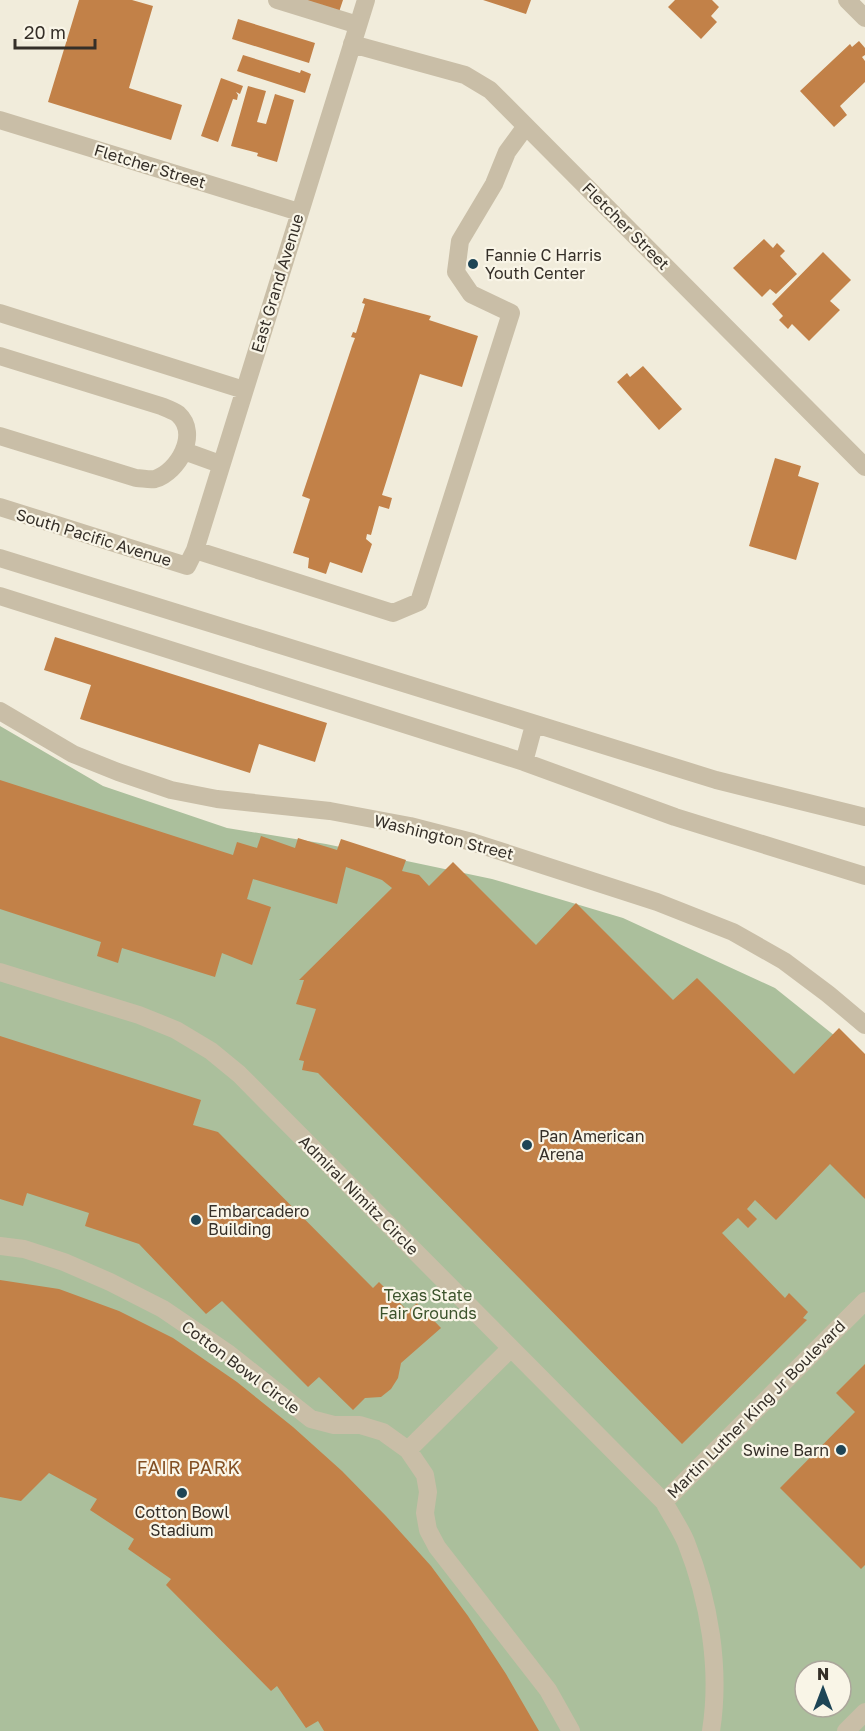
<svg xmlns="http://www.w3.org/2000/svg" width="865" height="1731" font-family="'Golos Text',sans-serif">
<rect width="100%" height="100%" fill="#f1ecdb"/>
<path fill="#abbf9c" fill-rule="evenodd" d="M0,726L103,786L227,828L326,844L492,879L623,918L775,988L865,1060V1731H0ZM805,1671H841V1707H805Z"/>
<path fill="#c28148" d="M79,0H132L153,6L129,88L182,105L171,140L48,102Z
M306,0H343L339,12Z
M483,0H531L526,14Z
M675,0H712L719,7L711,16L717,22L701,39L668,7Z
M238,19L315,43L309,63L232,39Z
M859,41L865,48V55L862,57L865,61V82L840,106L847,115L834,127L800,91L850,44L852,47Z
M243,55L300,73L301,70L311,74L305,93L237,71Z
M221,78L243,86L240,94L236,92L238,95L237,100L233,99L218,142L201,136Z
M248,86L266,91L257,122L266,124L275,94L294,100L277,162L257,156L258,153L231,146Z
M764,239L773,248L777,243L785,251L780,256L797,274L776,294L770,289L762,297L733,268Z
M823,252L851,280L830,301L840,310L809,341L792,324L788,329L779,320L783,316L772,304Z
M364,298L431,316L429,320L478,336L462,387L420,374L382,495L392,498L389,509L379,506L371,535L367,534L366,539L372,544L362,573L330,562L326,574L308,568L309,558L293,553L310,499L302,496L352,346L355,338L351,337L353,332L356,333L365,304L362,303Z
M643,366L682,409L659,430L617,382L627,373L630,377Z
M775,458L801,466L798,476L819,483L796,560L749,546Z
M55,637L327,723L315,762L259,744L250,773L80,719L91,685L44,670Z
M0,780L233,855L237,842L257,848L261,836L295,848L298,838L337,850L341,839L406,860L402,871L419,875L429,886L453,862L536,945L576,903L673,1000L697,978L794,1074L839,1028L865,1054V1199L830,1164L776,1220L755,1200L747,1209L757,1219L748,1228L738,1218L722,1233L785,1298L789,1293L808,1312L803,1318L807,1320L682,1444L318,1073L302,1070L304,1061L299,1060L316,1009L296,1004L304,980H299L392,888L382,880L346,867L337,904L253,879L247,899L271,907L252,965L222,953L215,977L122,948L118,963L97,956L101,942L0,909Z
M0,1036L201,1100L193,1125L218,1132L373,1288L379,1282L408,1311L417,1303L441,1328L401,1363L398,1378L391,1389L381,1397L365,1398L353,1410L319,1377L308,1387L222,1301L206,1314L139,1244L85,1226L89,1213L27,1193L23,1206L0,1199Z
M0,1280L59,1289L119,1311L173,1338L237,1382L293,1427L342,1471L386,1516L431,1566L468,1616L506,1674L539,1731H324L318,1721L306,1728L277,1686L271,1691L166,1585L171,1579L128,1549L134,1539L90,1510L97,1499L49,1473L21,1501L0,1497Z
M865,1364V1565L861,1569L780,1488L855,1412L836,1393Z"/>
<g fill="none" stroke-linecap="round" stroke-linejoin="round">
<path stroke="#c9bea7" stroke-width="18" d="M277,0L358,25
M847,0L865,18
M352,44L465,75L490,90L865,467
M0,120L299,212
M0,313L244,390
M0,356L161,406C166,408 174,411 178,414C200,434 178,472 155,479C149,480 142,478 136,478L0,436
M184,451L220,464
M0,507L187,566L195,550L366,0
M195,550L393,613L419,602L511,313L471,294L456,272L460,241L494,184L507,152L526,126
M0,558L716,780L865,817
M0,596L524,762L675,817L865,876
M0,711L73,754L118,772L171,790L217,799L330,811L410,826L472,842L657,902L733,932L784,961L828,994L865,1025
M524,762L534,725
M0,972L139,1015L176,1030L211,1051L239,1074L664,1502
M0,1246L24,1249L64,1262L110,1282L163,1309L229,1354L311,1419L334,1425H360L383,1432L408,1450L425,1475L428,1492L425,1513L428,1530L437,1547L548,1690L571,1731
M408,1450L511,1348
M711,1731C721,1668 709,1600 686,1542C680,1528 671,1515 664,1502L865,1301
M846,1731L865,1712"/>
</g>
<g fill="#1e4556" stroke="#f9f5e7" stroke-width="2">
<circle cx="473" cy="264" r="6"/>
<circle cx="527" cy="1145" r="6"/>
<circle cx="196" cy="1220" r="6"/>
<circle cx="841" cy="1450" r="6"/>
<circle cx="182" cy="1493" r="6"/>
</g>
<g text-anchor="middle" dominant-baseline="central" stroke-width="4.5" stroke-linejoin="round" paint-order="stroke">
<g font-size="16" fill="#352f28" stroke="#f9f5e7">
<text transform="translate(150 166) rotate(17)">Fletcher Street</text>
<text transform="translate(626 226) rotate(45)">Fletcher Street</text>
<text transform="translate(277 283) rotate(-73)">East Grand Avenue</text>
<text transform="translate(94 537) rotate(17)">South Pacific Avenue</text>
<text transform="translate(444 837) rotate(14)">Washington Street</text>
<text transform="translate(359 1195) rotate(45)">Admiral Nimitz Circle</text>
<text transform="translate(241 1367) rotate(37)">Cotton Bowl Circle</text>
<text transform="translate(756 1409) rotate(-45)">Martin Luther King Jr Boulevard</text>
</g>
<g font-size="16" fill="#352f28" stroke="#f9f5e7" text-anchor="start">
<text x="485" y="255">Fannie C Harris<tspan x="485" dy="18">Youth Center</tspan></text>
<text x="539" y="1136">Pan American<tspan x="539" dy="18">Arena</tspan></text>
<text x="208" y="1211">Embarcadero<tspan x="208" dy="18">Building</tspan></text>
<text x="829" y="1450" text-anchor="end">Swine Barn</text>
<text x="182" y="1512" text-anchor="middle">Cotton Bowl<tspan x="182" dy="18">Stadium</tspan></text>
</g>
<g font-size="16" fill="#3c532c" stroke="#f9f5e7">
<text x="428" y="1295">Texas State<tspan x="428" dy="18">Fair Grounds</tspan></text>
</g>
<g font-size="18" letter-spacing="1.5" fill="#824f23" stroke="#f9f5e7">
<text x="189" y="1467">FAIR PARK</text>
</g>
</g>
<g transform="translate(823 1689)"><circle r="28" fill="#f9f5e7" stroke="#aba69b" stroke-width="1.5"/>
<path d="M0-4.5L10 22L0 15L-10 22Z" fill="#1e4556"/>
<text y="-9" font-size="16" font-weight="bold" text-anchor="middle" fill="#352f28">N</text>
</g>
<path d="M15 39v9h80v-9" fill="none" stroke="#352f28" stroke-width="3"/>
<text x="24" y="39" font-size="18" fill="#352f28" stroke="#f9f5e7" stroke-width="4.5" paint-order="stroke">20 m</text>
</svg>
